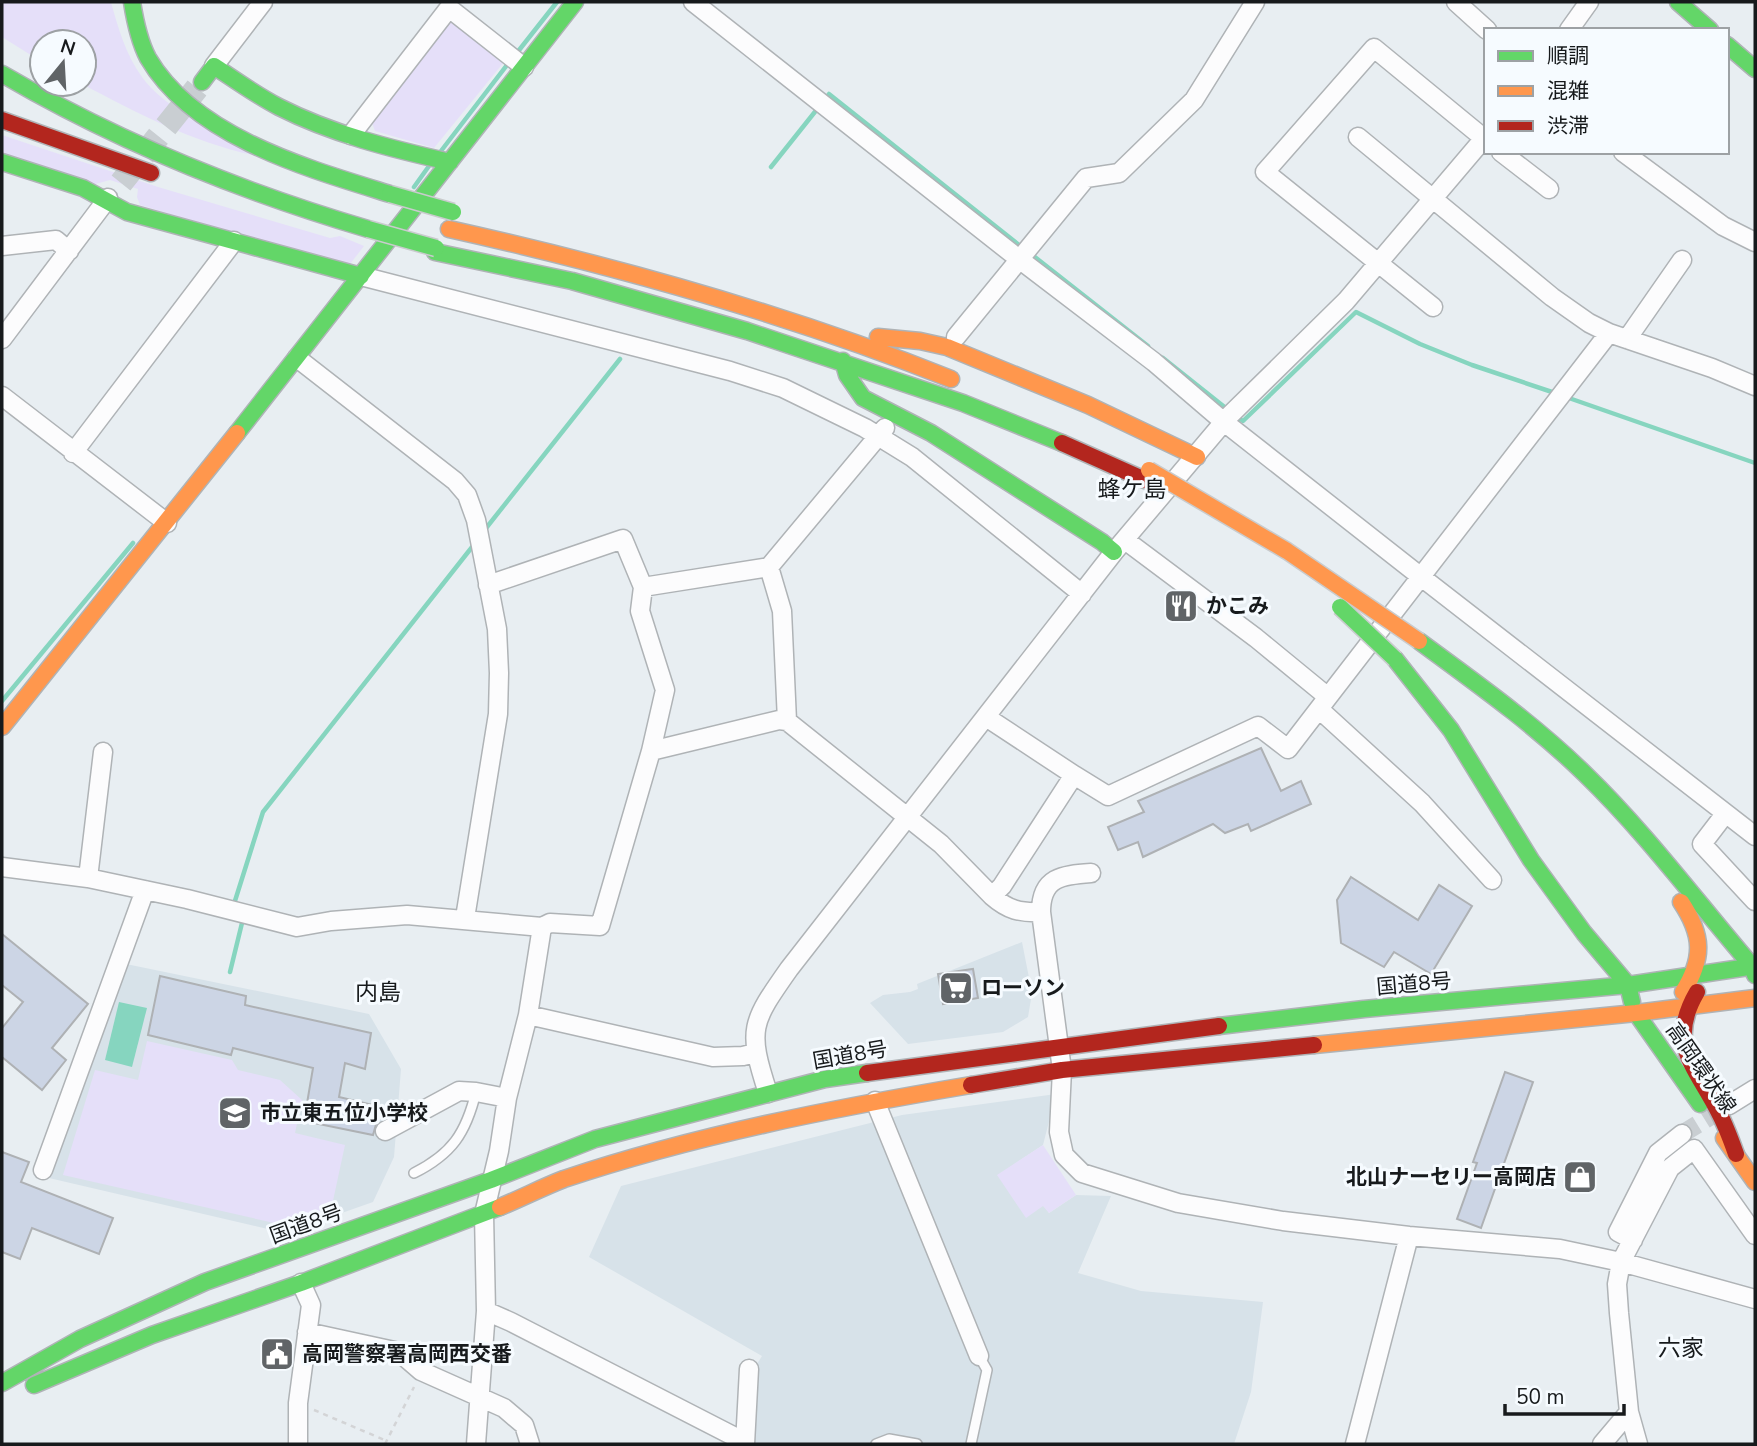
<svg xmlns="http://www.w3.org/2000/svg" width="1757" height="1446" font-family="'Nunito Sans','Noto Sans JP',sans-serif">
<rect width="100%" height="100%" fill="#e8eef2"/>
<path fill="#d7e2e9" d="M1022,942L1032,993L1028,1017L1003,1032L908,1044L870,1003L883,995L910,992L918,989L917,984Z
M126,964L369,1014L401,1069L394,1157L373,1202L285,1233L49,1178Z
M1056,1094L1043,1145L998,1175L1044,1206L1049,1213L1076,1195L1111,1196L1078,1273L1141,1291L1263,1302L1251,1392L1234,1444H753L757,1364L762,1356L589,1257L621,1186L902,1115Z"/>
<path fill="#e5dff9" d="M2,2H111C118,28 126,55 142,77C161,105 223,139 253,155C192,142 137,113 82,84L84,42H42V62L2,37Z
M450,23H457L504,62L434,148L375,131L371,120Z
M2,135L158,187L330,238L340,236L364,246L347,268L140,205L137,197L138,189L110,180L92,185L2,153Z
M147,1041L232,1060L238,1070L280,1080L302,1100L295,1133L345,1145L331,1210L283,1225L63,1175L95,1070L138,1080Z
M1043,1145L1076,1195L1049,1213L1043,1206L1026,1218L997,1175Z"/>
<path fill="#86d5bf" d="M119,1002L147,1008L132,1067L105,1060Z"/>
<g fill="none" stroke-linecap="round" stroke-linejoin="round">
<path stroke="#86d5bf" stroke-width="4.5" d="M516,54L557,2
M824,101L829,94L1024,249
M441,151L510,61
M771,167L818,108
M414,187L429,166
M1031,254L1148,346
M1163,358L1227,409
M1566,397L1755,463
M1237,417L1243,421L1356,312L1420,344L1472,365L1558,394
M483,532L620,359
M2,701L133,543
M234,904L263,812L476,542
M230,972L242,923"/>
</g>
<path fill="#ccd5e5" stroke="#aeb1b4" stroke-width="2" d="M1261,748L1281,791L1301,781L1311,804L1251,831L1248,824L1225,833L1213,824L1143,857L1138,842L1118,850L1108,827L1144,812L1138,801Z
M1351,877L1418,920L1439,885L1472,906L1431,974L1394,952L1384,967L1341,943L1337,900Z
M2,934L88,1004L52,1048L66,1060L42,1090L2,1057V1028L23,1002L2,985Z
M973,969L978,998L943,1004L938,974Z
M160,976L246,996L245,1005L371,1033L365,1069L345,1063L339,1097L381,1107L373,1135L304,1121L313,1068L233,1048L231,1055L148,1035Z
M1505,1072L1533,1082L1481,1228L1457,1219L1477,1163L1473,1162Z
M2,1152L29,1162L21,1182L113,1218L99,1254L32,1228L20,1259L2,1252Z"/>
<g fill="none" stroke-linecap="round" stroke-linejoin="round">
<path stroke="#c9ced2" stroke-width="18" stroke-dasharray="18 9" stroke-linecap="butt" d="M1682,1134L1724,1108"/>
<path stroke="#c9ced2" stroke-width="24" stroke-dasharray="24 12" stroke-linecap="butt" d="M121,183L197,88"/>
<g stroke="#afb3b6" stroke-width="12">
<path id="lane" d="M414,1173C452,1154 466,1133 476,1092
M876,1444L889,1439L917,1444
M971,1444L987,1370L979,1356"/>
</g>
<g stroke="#afb3b6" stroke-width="21">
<path id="street" d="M693,2L1019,259L1154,362L1224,422L1420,576L1755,836
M1456,2L1487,30
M1569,30L1589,2
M214,66L263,2
M351,135L449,8L524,67
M1358,137L1552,297L1589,323L1609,333L1712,368L1755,386
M1501,152L1549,189
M1623,152L1723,226L1755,242
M2,246L56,240L69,251
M361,276L730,371L783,388L865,428L912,457L1082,594
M1433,307L1265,172L1374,48L1486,140
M956,337L1086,178L1119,173L1194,100L1255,2
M2,339L108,198
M1627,339L1682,260
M297,358L455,481L467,495L476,520L497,629L499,673L498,714L465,918
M2,396L167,523
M73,453L234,241
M488,585L623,539L643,587L640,611L665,690L651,751
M643,587L769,567
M1328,697L1609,333
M1319,709L1422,803L1492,880
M986,717L1074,775
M787,721L782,611L769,567L885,428
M1725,814L1702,844L1755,901
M2,867L88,878L187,899L297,927L331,921L407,915L542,927L550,923L600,926L651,751L779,720L787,721L941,844L992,896L1002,886L1074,775L1108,796L1258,726L1288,749L1328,697L1256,638L1125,540
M1091,873C1062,875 1041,877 1041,912L1062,1070L1059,1132L1064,1155L1082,1173L1178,1203L1283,1221L1409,1236L1560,1249L1621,1262L1755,1299
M88,878L103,752
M992,896C1008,910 1020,913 1041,912
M528,1015L713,1057L743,1056L755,1053
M768,1093C747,1029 751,1023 789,969L1114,552L1228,417L1346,301L1486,136
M875,1101L979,1356
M1729,1105L1755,1089
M385,1131L459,1091L476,1092L507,1098
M43,1170L145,890
M1633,1240L1618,1232L1658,1153L1682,1134
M486,1311L511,1322L745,1442
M307,1332L399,1352L421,1371L504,1408L524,1425L530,1444
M298,1444V1403L311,1305L301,1283
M476,1444L486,1311L484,1214L499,1151L507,1098L528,1015L542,927
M745,1444L749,1369
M1355,1444L1409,1236
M1602,1444L1629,1412
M1638,1444L1629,1412L1619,1313L1617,1284L1621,1262L1670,1168L1694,1149L1755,1235"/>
</g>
<g stroke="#afb3b6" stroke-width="19">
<path id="fast" d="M132,2C135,21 139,41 148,58C194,137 309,169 390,194
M1678,2L1710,30
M1727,45L1755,69
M2,74C118,142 239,191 368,229
M202,82L214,66C235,80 256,95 279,107C332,134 392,149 450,162
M2,162L83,188L127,212L361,276
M435,252L572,281L747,331L963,403L1062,443
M843,361L847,375L863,398L931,433L1102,542L1114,552
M237,433L575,2
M1419,641C1476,683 1534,724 1585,774C1646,833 1697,902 1752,966L1755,975
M1395,659L1451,730L1531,860L1584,933L1628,985L1632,1002
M1636,1013L1700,1104
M1219,1026L1364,1009L1628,985L1755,966
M2,1383L80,1339L205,1282L491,1180L595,1139L825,1079L867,1073
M34,1385L152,1335L301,1283L500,1207"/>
</g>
<g stroke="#afb3b6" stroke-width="19">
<path id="slow" d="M449,229C620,267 788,314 951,379
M878,337L920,341L947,347L1088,405L1197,457
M2,727L237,433
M1681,902C1703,935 1704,958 1683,992
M1314,1045L1636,1013L1755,998
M1724,1138L1755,1182
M500,1207C522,1198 543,1187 564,1179C696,1135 834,1108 971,1085"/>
</g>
<g stroke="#afb3b6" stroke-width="19">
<path id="jam" d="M2,120L151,173
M1062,443L1145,480
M1697,992C1666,1045 1696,1067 1719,1113C1726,1126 1731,1140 1736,1154
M867,1073L1219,1026
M971,1085L1062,1070L1314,1045"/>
</g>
<path stroke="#d3d4d6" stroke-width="2.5" stroke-dasharray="5 5" stroke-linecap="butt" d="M314,1410L387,1441
M385,1444L414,1387"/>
<use href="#lane" stroke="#fcfcfd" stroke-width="9"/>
<use href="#street" stroke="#fcfcfd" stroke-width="18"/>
<use href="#fast" stroke="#63d668" stroke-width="16"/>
<use href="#slow" stroke="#ff974d" stroke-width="16"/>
<use href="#jam" stroke="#b3261e" stroke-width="16"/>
<g stroke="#c9cbcd" stroke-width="19" stroke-linecap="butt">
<path id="fast-bridge" d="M390,194L453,212
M368,229L436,248
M1340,607L1395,659"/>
</g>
<g stroke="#c9cbcd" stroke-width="19" stroke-linecap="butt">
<path id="slow-bridge" d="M1149,470L1287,551L1419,641"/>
</g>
<use href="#fast-bridge" stroke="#63d668" stroke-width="16"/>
<use href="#slow-bridge" stroke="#ff974d" stroke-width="16"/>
</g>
<defs>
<g id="restaurant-square" transform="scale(1.75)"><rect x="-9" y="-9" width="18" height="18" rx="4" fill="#606467" stroke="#f6fbff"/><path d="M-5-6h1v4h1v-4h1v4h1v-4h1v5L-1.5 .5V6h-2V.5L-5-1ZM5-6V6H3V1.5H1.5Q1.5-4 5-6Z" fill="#fff"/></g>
<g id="supermarket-square" transform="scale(1.75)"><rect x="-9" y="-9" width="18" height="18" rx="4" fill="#606467" stroke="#f6fbff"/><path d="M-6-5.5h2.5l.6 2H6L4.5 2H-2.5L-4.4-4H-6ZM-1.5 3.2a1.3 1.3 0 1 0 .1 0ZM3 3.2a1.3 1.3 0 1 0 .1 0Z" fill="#fff"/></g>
<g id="school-square" transform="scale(1.75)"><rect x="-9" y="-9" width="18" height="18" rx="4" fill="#606467" stroke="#f6fbff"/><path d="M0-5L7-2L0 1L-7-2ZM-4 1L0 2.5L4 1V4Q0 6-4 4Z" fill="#fff"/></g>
<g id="shop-square" transform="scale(1.75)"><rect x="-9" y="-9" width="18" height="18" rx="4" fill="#606467" stroke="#f6fbff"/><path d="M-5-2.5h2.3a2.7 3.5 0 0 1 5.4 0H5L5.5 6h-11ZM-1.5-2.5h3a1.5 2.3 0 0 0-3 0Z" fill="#fff"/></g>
<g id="civic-square" transform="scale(1.75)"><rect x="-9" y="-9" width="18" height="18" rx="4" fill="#606467" stroke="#f6fbff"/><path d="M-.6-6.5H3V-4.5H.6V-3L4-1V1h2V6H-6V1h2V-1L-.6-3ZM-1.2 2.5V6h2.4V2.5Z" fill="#fff"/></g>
</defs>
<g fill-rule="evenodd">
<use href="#restaurant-square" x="1181" y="606"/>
<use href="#supermarket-square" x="956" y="988"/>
<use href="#school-square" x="235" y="1113"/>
<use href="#shop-square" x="1580" y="1177"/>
<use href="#civic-square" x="277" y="1354"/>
</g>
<g text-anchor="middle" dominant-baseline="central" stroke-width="6" stroke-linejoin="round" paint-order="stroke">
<g font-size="21" font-weight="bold" fill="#171a1c" stroke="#f6fbff" text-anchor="start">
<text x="1206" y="606">かこみ</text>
<text x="981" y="988">ローソン</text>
<text x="260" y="1113">市立東五位小学校</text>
<text x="1556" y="1177" text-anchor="end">北山ナーセリー高岡店</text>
<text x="302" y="1354">高岡警察署高岡西交番</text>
</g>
<g font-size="21" fill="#171a1c" stroke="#f6fbff">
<text transform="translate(1414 984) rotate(-5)">国道8号</text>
<text transform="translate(850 1055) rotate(-10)">国道8号</text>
<text transform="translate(1701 1068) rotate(55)">高岡環状線</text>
<text transform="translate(306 1224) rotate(-20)">国道8号</text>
</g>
<g font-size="23" fill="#171a1c" stroke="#f6fbff">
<text x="1132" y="489">蜂ケ島</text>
<text x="378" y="992">内島</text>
<text x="1681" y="1348">六家</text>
</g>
</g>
<rect width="1757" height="1446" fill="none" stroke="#171a1c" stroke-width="7"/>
<rect x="1484" y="28" width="245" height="126" fill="#f6fbff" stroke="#9da1a4" stroke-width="2"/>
<rect x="1498" y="51" width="35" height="10" fill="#63d668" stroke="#9da1a4" stroke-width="2"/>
<text x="1547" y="63" font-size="21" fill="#171a1c">順調</text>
<rect x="1498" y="86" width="35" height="10" fill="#ff974d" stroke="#9da1a4" stroke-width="2"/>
<text x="1547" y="98" font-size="21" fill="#171a1c">混雑</text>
<rect x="1498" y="121" width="35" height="10" fill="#b3261e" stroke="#9da1a4" stroke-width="2"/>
<text x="1547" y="133" font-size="21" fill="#171a1c">渋滞</text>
<g transform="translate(63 63) rotate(18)"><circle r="33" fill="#f6fbff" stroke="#9da1a4" stroke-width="2"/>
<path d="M0-5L12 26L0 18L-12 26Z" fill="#606467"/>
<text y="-10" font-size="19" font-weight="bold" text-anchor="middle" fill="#171a1c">N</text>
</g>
<path d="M1505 1404v10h119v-10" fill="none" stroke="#171a1c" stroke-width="3.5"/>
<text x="1516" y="1404" font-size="21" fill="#171a1c" stroke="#f6fbff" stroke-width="5" paint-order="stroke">50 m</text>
</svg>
